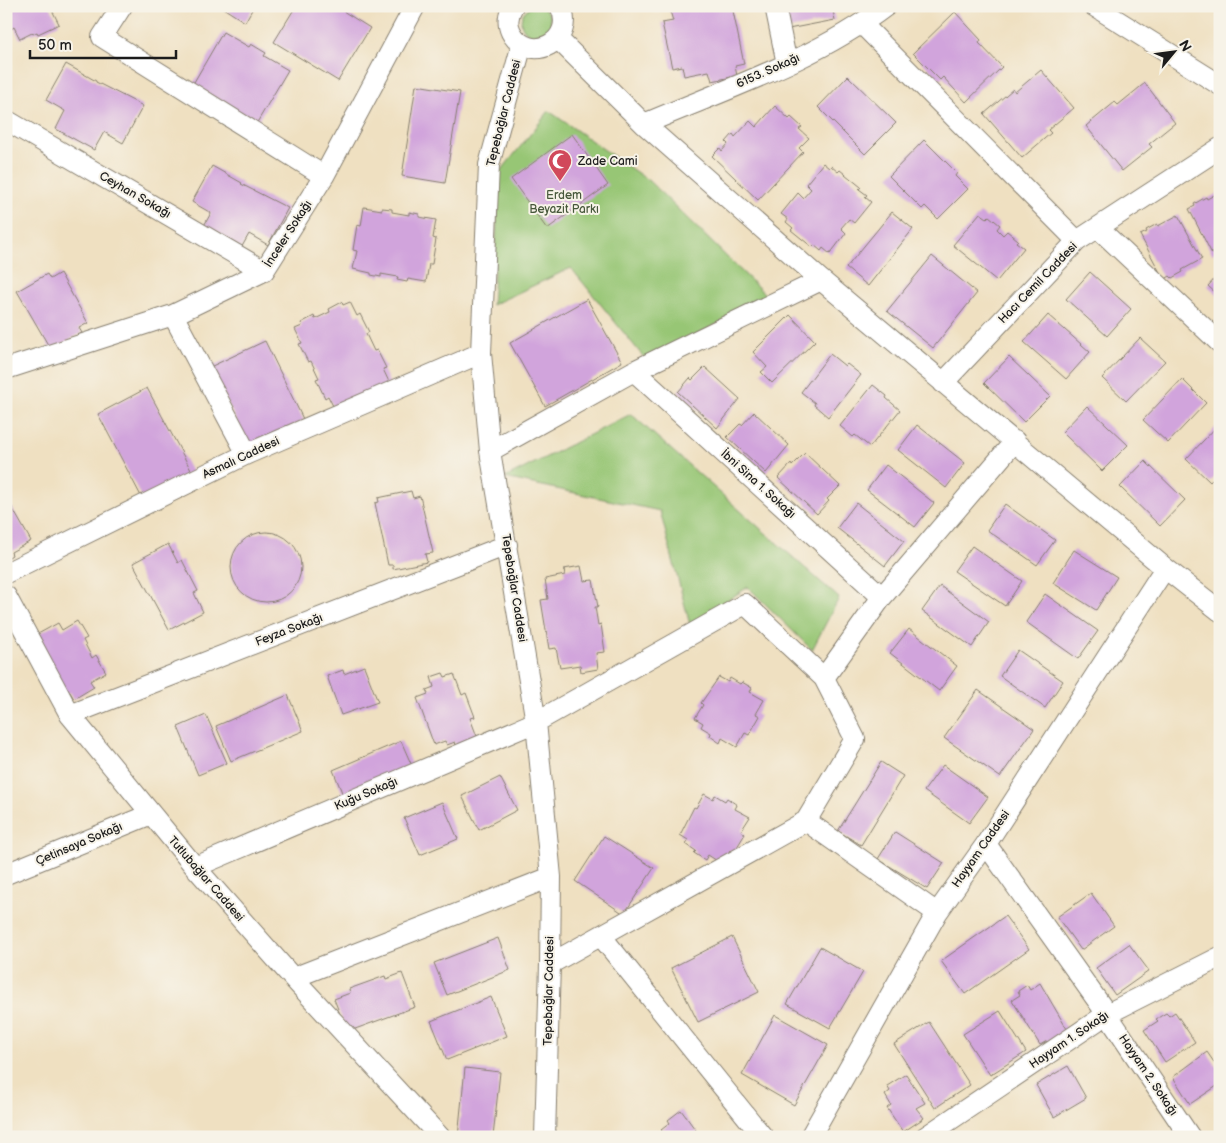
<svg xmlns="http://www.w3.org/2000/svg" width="1226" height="1143" font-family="'Balsamiq Sans',sans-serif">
<rect width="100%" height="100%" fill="#f7f3e8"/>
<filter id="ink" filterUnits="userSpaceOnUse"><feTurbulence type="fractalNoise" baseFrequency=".02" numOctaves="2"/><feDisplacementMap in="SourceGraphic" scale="10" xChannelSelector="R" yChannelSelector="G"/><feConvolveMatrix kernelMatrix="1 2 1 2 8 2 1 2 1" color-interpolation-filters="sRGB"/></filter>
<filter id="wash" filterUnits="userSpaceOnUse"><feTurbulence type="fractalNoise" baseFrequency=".0096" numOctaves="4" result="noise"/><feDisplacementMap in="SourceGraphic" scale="20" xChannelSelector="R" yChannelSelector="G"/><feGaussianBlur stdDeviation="1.12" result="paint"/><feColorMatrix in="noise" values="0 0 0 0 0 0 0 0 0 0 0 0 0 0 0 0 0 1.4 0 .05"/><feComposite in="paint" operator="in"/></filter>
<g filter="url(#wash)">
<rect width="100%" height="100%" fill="#efe0c1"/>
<path fill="#97c674" stroke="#5a7148" d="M521 21a15 15 0 1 1 30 0a15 15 0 1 1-30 0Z
M549,111L649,181L769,298L646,360L571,268L492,305L500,172Z
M631,414L839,598L812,650L748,587L690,625L660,511L505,478Z"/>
<g id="blocks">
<path fill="#d1a4dc" d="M6,6H50L59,24L38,34L37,32L33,34L32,33L20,39L14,27L11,29L6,19Z
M220,6H254L245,22Z
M296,6H335L370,28L338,81L274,42Z
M695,6H732L744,64L735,66L737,76L712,81L709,71L684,76L682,66L672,68L662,23L673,21L670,11Z
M778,6H832L835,20L783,30Z
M955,12L981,40L979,43L1002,67L966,102L943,77L940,80L913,53Z
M223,32L249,47L251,44L266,53L264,56L288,70L255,126L190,89Z
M66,64L96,81V82L143,106L123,143L104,132L94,150L56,129L65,111L46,100Z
M1041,70L1074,108L1048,130L1051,133L1022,158L984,114L1013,89L1015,92Z
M848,76L896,123L865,154L818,107Z
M1145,83L1175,123L1149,144L1152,147L1122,171L1086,126L1115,102L1118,105Z
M416,85L460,92L445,183L402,176Z
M775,106L789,119L791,117L802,127L799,129L809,138L799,148L803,152L758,200L712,156L720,148L722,151L728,144L726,142L733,134L735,137L750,121L756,127Z
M572,134L608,185L547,229L511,179Z
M924,140L957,173L955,176L968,189L938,219L925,206L922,209L889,176Z
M823,163L829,168L831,166L838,172L840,170L861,187L859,189L867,195L865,197L871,202L854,223L849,219L841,228L846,233L830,254L823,248L821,251L814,245L812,247L791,230L793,228L786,222L788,219L781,214L798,193L803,198L811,189L806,184Z
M212,166L242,183L241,184L288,208L268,245L249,234L239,252L201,231L211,213L192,202Z
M1220,192V250L1212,254L1189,209L1195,206L1194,204L1206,197L1207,199Z
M364,207L382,210V208L392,209V212L409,215V212L419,214V217L436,220L433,238L436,239L432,264H429L426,282L408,279L407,282L397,280L398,277L381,274V277L371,275V273L353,269L357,251L353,250L357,225L361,226Z
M892,212L913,229L868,286L846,268Z
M980,213L987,218L989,216L1000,225L997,229L1003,235L1007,231L1018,240L1016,242L1024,248L997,281L953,245Z
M1178,215L1202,259L1182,270L1183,272L1172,278L1170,276L1164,280L1140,235L1147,232L1146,230L1157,224L1158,226Z
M932,256L977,293L933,348L887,311Z
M1090,272L1131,309L1107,336L1066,299Z
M60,273L88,323L79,328L82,333L51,350L17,291L47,274L50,279Z
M1220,273V297L1208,286Z
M587,299L622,362L545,406L510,343Z
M342,302L343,305L350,302L357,316L360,314L369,332L366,334L374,351L377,350L386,368L383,369L390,384L335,410L328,396L325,398L316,379L319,378L311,361L308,362L299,344L302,343L295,329L302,326L301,323L314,316L315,319L330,312L329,309Z
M790,315L815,341L772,383L761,372L767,367L753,352Z
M1048,315L1090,352L1066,379L1024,342Z
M1140,338L1165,361L1126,401L1102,378Z
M265,341L304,421L249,447L210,367Z
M830,354L845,366L847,364L861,375L828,417L814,405L815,403L801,392Z
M1009,357L1050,396L1024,422L984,383Z
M705,367L740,399L717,428L678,392L690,378L692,380Z
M1182,379L1206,403L1168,443L1143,420Z
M873,385L887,396L886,398L900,410L870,447L855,435L853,437L840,426Z
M147,388L192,472L142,498L98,414Z
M1087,406L1128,445L1102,471L1062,432Z
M754,412L789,445L766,473L727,437L740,424L742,425Z
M1220,423V472L1210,482L1186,459Z
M917,425L965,463L946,488L898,450Z
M805,453L840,486L827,499L829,501L817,514L778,478L791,464L792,466Z
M1145,461L1185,500L1160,526L1120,487Z
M886,465L934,503L915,527L867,490Z
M411,491L413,498L420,496L433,553L425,554L427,562L393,569V565H388L375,503L379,502L378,498Z
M6,497L31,541L11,552L12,555L6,559Z
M856,503L904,541L885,566L837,528Z
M1005,504L1055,540L1037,565L987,530Z
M231 567a35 35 0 1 1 70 0a35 35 0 1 1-70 0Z
M168,544L178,563L182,560L198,591L194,593L203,612L169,630L133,563Z
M972,546L1022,581L1005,606L954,571Z
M1074,550L1117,577L1096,610L1053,583Z
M581,566L584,581L593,580L598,607H595L598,625L601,624L605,652L596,653L598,669L581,672L580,665L560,668L556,648L549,649L541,600L548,599L545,579L565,575L564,569Z
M940,586L989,622L972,647L922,611Z
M1045,594L1098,631L1078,659L1026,622Z
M77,621L87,638L83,640L92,658L96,655L106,672L90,681L94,687L74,699L70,692L64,695L36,644L42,641L38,634L58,623L62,630Z
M909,629L957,666L939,691L890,653Z
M1018,650L1063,681L1045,708L1000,676Z
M364,666L378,702L341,715L327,676L343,670L344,674Z
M443,673L445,677L454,674L462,695L466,693L475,717L470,718L478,739L458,752L455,742L447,745L445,741L434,745L417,698L428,694L426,690L434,687L431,677Z
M719,677L728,682L730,678L740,684L742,682L752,688L750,692L764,700L756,714L760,716L749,735L745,733L737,747L722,738L720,743L710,736L711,733L701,727L703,723L695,718L703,705L701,703Z
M978,690L1034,729L1000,777L944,738Z
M288,695L303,731L231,761L216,726Z
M206,715L227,763L198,775L178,727Z
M401,741L412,766L343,795L333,770Z
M881,762L903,776L861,845L838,831Z
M943,765L988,797L969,823L924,791Z
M500,777L517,810L479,830L462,796Z
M704,794L713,799L715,795L725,801L727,798L737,805L735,809L750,817L741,831L745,834L734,852L730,850L722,864L708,855L705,860L694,853L696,851L686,844L688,840L680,835L694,807L696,808Z
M442,802L458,839L420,855L404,818Z
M895,832L944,863L927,889L878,859Z
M604,836L654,868L624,914L575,881Z
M1091,893L1114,926L1081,950L1057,917Z
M1005,916L1029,949L965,994L941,961Z
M732,937L759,992L698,1022L671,968Z
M498,938L510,970L447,995L434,963Z
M1129,944L1149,971L1115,995L1096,968Z
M820,947L863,972L830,1028L787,1004Z
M402,973L415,1007L347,1032L334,999L350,993L349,989L385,976L386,979Z
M1040,983L1067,1029L1057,1035L1060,1039L1050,1045L1047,1041L1040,1045L1012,1000L1020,995L1018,991L1027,985L1030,990Z
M491,997L507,1036L447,1060L431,1021Z
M1000,1011L1026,1052L990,1075L963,1034Z
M1175,1012L1195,1042L1165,1062L1144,1030L1158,1021L1156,1019L1166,1013L1169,1016Z
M775,1015L828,1045L794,1105L742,1075Z
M929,1022L970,1085L935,1108L894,1044Z
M1207,1052L1220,1071V1084L1190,1104L1173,1077Z
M1068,1066L1086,1098L1054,1117L1036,1085Z
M465,1068L500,1072L493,1137H458Z
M906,1074L925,1103L916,1108L924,1118L903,1132L887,1108L891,1105L885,1095L890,1091L887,1086Z
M681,1110L700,1136L662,1137L660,1134L663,1132L661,1130L670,1123L668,1120Z"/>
</g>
</g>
<g filter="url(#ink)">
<use href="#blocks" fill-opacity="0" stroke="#867e6e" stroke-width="1"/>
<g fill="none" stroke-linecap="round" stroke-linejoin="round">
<g stroke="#867e6e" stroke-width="22">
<path id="minor" d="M122,6L102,37L324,176
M513,6C508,14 507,24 511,32C529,66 578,41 560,6
M775,6L787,64
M1094,6L1220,85
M862,24L1077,241
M558,39L644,124L821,280L1165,568L1220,611
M522,44L489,165L481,353L490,451L536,722L551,877L550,964L545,1137
M6,120L264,271
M644,124C726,89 815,60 886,6
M1098,228L1220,343
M173,315L247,454
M6,369L173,315L264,271L324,176L415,6
M634,371L882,597
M943,383L1077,241L1220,148
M490,451L634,371L821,280
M6,573L247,454L481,353
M6,596L70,715L195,867L293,978L440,1137
M70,715L507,545
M806,821L937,913
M986,844L1107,1014L1190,1137
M195,867L536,722L745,604L824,678
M6,874L151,814
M601,936L763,1137
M550,964L806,821L855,739L824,678L882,597L1015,441
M293,978L551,877
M810,1137L937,913L986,844L1165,568
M925,1137L1107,1014L1220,957"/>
</g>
<use href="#minor" stroke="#fff" stroke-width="20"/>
</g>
</g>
<defs>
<g id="mosque-pin" transform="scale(1.25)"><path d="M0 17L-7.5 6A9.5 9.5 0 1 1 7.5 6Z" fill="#d1495b" stroke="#f7f3e8"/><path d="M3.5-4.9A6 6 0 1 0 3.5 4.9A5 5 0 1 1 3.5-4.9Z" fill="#fff"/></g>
</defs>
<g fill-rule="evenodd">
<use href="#mosque-pin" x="560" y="161"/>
</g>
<g text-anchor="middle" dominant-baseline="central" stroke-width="4" stroke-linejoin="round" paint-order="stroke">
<g font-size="12" fill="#1c1c1c" stroke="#f7f3e8">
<text transform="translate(768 71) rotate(-24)">6153. Sokağı</text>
<text transform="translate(504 113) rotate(-76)">Tepebağlar Caddesi</text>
<text transform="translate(135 195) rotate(30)">Ceyhan Sokağı</text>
<text transform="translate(288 234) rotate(-57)">İnceler Sokağı</text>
<text transform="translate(1038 283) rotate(-46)">Hacı Cemil Caddesi</text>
<text transform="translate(241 458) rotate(-25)">Asmalı Caddesi</text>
<text transform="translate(758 484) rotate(42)">İbni Sina 1. Sokağı</text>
<text transform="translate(514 588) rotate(81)">Tepebağlar Caddesi</text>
<text transform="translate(289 630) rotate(-21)">Feyza Sokağı</text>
<text transform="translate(366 794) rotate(-23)">Kuğu Sokağı</text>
<text transform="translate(79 844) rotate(-23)">Çetinsaya Sokağı</text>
<text transform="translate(981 849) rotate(-55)">Hayyam Caddesi</text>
<text transform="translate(206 879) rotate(49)">Tutlubağlar Caddesi</text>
<text transform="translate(549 991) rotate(-89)">Tepebağlar Caddesi</text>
<text transform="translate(1069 1040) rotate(-34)">Hayyam 1. Sokağı</text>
<text transform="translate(1148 1075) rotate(56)">Hayyam 2. Sokağı</text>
</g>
<g font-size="12" fill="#1c1c1c" stroke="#f7f3e8" text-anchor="start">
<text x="578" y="161">Zade Cami</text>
</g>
<g font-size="12" fill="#47583b" stroke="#f7f3e8">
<text x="564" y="195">Erdem<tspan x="564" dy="14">Beyazit Parkı</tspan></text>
</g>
</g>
<rect width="1226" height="1143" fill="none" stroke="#f7f3e8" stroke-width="25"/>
<g transform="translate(1174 52) rotate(61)" stroke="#f7f3e8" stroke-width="4" paint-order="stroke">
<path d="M0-4L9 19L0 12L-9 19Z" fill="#1c1c1c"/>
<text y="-8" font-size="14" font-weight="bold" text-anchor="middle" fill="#1c1c1c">N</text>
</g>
<path d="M30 50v8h146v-8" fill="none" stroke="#1c1c1c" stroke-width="2.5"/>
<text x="38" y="50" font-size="15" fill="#1c1c1c" stroke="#f7f3e8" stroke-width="4" paint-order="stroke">50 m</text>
</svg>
